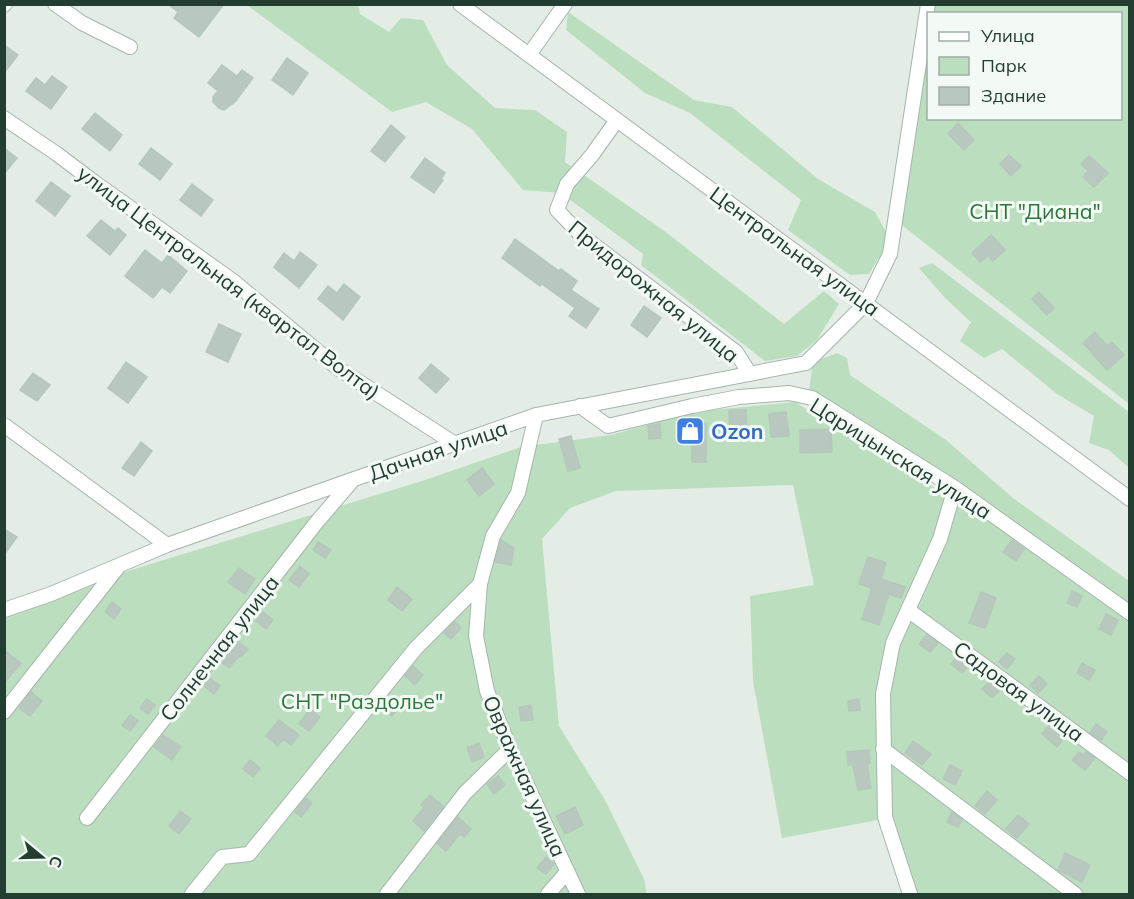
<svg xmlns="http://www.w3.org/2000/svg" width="1134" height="899" font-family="Mulish,sans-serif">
<rect width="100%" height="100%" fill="#e3ede6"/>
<path fill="#bbdebe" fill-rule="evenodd" d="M247,5H358L360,14L389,32L401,18L423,20L447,65L495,108L535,110L567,132L565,162L663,230L784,324L824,291L839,304L817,340L797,356L765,361L641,265L643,254L561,193L523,190L472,129L426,102L392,112Z
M922,5H1129V404L889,215ZM928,14H1120V118H928Z
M568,12L694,100L732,107L818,179L875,212L890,239L889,248L878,259L869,274L850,275L788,230L801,200L690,113L645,93L566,30Z
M932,263L1129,412V468L1109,450L1089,443L1094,416L1057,394L1002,349L984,358L960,341L971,322L945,298L919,268Z
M837,353L847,358L850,375L946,440L1013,498L1129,581V612L809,391L813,362Z
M795,402L941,492L966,504L1129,620V894H905L878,820L782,838L753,681L750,596L814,585L793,485L616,491L570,508L542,539L559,726L605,800L644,879L647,894H5V616L102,579L422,481L521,447L611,435L647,425L663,418L679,413Z"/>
<path fill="#b8c8bf" stroke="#b5c7bc" stroke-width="1.5" d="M168,4H224L199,37L174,18L178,12Z
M4,45L18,55L4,73Z
M287,58L308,73L293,95L272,80Z
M222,65L237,76L242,70L253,78L235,102L224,110L219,108L213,102V97L218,91L208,83Z
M52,76L67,87L51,109L26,91L36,78L45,85Z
M95,113L122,135L110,151L82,129Z
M958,123L974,140L964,150L948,134Z
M391,125L405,137L385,162L371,151Z
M4,148L17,158L4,174Z
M151,148L172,164L160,180L139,164Z
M1009,155L1021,166L1011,176L1000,164Z
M1089,156L1108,173L1094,187L1083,177L1088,171L1081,164Z
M425,158L445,173L441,179L443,180L434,193L411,177Z
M51,182L70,196L55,216L36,201Z
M192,184L213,200L201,216L180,200Z
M101,220L115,231L118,228L126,235L110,255L87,236Z
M991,235L1005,250L993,261L988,256L980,262L972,253Z
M515,239L559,271L561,269L577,281L571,290L599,309L586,328L569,316L575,308L542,284L540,286L502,258Z
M145,250L162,263L168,255L187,271L170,293L162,287L153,298L125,276Z
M300,252L317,265L299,288L274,267L284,253L294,261Z
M344,284L360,297L343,320L318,299L328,286L337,293Z
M1039,292L1054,308L1047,315L1032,299Z
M644,306L661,318L647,337L631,325Z
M219,324L241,334L228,362L206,352Z
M1095,332L1107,346L1112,342L1124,355L1107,370L1083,343Z
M126,362L147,377L128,403L108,388Z
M431,364L449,379L436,393L419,378Z
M33,373L50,385L37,401L20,390Z
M729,410H746L747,433L730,434Z
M786,412L789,436L771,437L769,414Z
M660,424L661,438L649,439L648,426Z
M681,424H706V462H692V439H682Z
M831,429L832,452L800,453V430Z
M571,436L580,468L568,471L559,439Z
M141,442L152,451L134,476L122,468Z
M482,468L494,484L479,496L467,480Z
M4,529L17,537L4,555Z
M501,540L514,548L511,565L495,562Z
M1012,540L1024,549L1016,561L1003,552Z
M318,542L331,550L325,558L313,550Z
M868,557L886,563L881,579L905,587L901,598L889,594L879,625L862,619L872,588L859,584Z
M300,566L309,574L299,587L289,580Z
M239,568L255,579L245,594L228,582Z
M397,587L412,599L402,611L388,600Z
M1072,591L1082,596L1077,607L1067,603Z
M981,592L996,598L985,628L969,623Z
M112,602L121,609L114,619L105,612Z
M263,612L273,620L266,629L256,621Z
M1106,614L1118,620L1111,635L1099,629Z
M455,622L461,628L451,639L444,633Z
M927,635L938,643L930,652L919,644Z
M236,640L248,649L241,657L239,656L229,668L220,661Z
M4,650L21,663L4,683Z
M1007,653L1015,659L1007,669L999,662Z
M957,657L968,666L962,673L951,664Z
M1082,663L1095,670L1089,680L1077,673Z
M413,666L423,675L415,685L405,676Z
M1039,676L1047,684L1038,693L1030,685Z
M210,678L220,686L214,694L204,686Z
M990,681L1001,689L992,698L982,689Z
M31,692L42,701L30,716L19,708Z
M147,699L155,705L148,714L140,708Z
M387,699L398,708L392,716L380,706Z
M859,699L860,710L849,711L848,701Z
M531,705L533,720L521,721L519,707Z
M310,709L320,717L309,731L299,724Z
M130,715L138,721L130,731L122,725Z
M279,720L299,735L291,745L283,739L278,746L266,736Z
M1096,724L1107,732L1101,740L1090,733Z
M1049,725L1065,737L1057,747L1042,734Z
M163,735L181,747L172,760L154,747Z
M913,741L931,754L922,765L905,753Z
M479,743L484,757L472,762L467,748Z
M869,750L870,763H867L871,788L858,790L853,765H848L847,752Z
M1079,752L1083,755L1086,752L1095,758L1085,770L1072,760Z
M250,760L260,768L253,777L243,769Z
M950,765L962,771L955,785L943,779Z
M498,776L505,785L494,794L487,784Z
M987,791L997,800L985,814L975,806Z
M430,795L443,806L424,831L413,821L424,808L421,805Z
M306,798L312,803L301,817L295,812Z
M575,807L583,825L565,834L556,816Z
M180,811L191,819L179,834L169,826Z
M952,812L962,820L958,827L947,822Z
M1018,815L1029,824L1017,838L1006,829Z
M458,817L471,829L464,837L460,834L446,851L437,843Z
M1065,853L1090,865L1082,882L1058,870Z
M546,857L554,864L546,874L537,868Z"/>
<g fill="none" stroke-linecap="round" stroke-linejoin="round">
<g stroke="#a5b5ac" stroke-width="16">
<path id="minor" d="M55,4L82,23L130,47
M460,4L1130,499
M4,5L5,4
M529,55L565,4
M4,118L57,154L94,182L233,281L339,369L455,444
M617,120L592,155L567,184L557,210L582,236L736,352L750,374
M580,406L608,426L692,406L739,397L789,393L812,398L955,488L1130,613
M4,425L167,545
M480,584L476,636L487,691L510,749L578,894
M4,610L51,594L167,545L536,415L806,363L866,303L890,254L928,4
M908,610L1130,773
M4,712L118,567
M883,749L1075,894
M87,818L316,523L352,481
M192,894L222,857L249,854L416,648L480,584L493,536L518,493L536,415
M387,894L465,793L510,749
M548,894L567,872
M910,894L885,817L883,694L893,643L940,539L955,488"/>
</g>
<use href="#minor" stroke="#fff" stroke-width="14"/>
</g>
<defs>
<g id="shop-square" transform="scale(1.5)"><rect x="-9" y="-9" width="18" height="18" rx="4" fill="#3f7fe0" stroke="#f3f9f5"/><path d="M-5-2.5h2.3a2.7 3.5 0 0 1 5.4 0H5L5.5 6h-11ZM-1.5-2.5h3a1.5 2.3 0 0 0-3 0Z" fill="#fff"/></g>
</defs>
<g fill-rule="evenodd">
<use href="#shop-square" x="690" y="431"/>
</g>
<g text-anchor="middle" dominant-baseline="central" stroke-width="6" stroke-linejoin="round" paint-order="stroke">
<g font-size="21" fill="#2c763a" stroke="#f3f9f5">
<text x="1035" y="211">СНТ "Диана"</text>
<text x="362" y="701">СНТ "Раздолье"</text>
</g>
<g font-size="21" fill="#223e31" stroke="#f3f9f5">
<text transform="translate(795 251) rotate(36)">Центральная улица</text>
<text transform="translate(229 282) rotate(37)">улица Центральная (квартал Волта)</text>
<text transform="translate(654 291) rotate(39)">Придорожная улица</text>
<text transform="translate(438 450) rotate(-19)">Дачная улица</text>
<text transform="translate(901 458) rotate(32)">Царицынская улица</text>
<text transform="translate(219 648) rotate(-52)">Солнечная улица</text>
<text transform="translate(1019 691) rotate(36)">Садовая улица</text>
<text transform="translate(525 776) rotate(66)">Овражная улица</text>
</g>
<g font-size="21" font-weight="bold" fill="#366cbe" stroke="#f3f9f5" text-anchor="start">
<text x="711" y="431">Ozon</text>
</g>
</g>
<rect width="1134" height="899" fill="none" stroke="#223e31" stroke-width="12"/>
<rect x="927" y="12" width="195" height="108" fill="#f3f9f5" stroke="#9faea7" stroke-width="1.5"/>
<rect x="939" y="32" width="30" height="9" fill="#ffffff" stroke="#9faea7" stroke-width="1.5"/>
<text x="981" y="42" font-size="18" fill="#223e31">Улица</text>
<rect x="939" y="57" width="30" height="18" fill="#bbdebe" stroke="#9faea7" stroke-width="1.5"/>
<text x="981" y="72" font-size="18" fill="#223e31">Парк</text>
<rect x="939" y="87" width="30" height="18" fill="#b8c8bf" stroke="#9faea7" stroke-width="1.5"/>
<text x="981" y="102" font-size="18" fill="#223e31">Здание</text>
<g transform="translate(42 857) rotate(109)" stroke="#f3f9f5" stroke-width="4.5" paint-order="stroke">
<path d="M0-4.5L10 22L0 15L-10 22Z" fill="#223e31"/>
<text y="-9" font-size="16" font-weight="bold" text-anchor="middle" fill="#223e31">С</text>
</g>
</svg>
